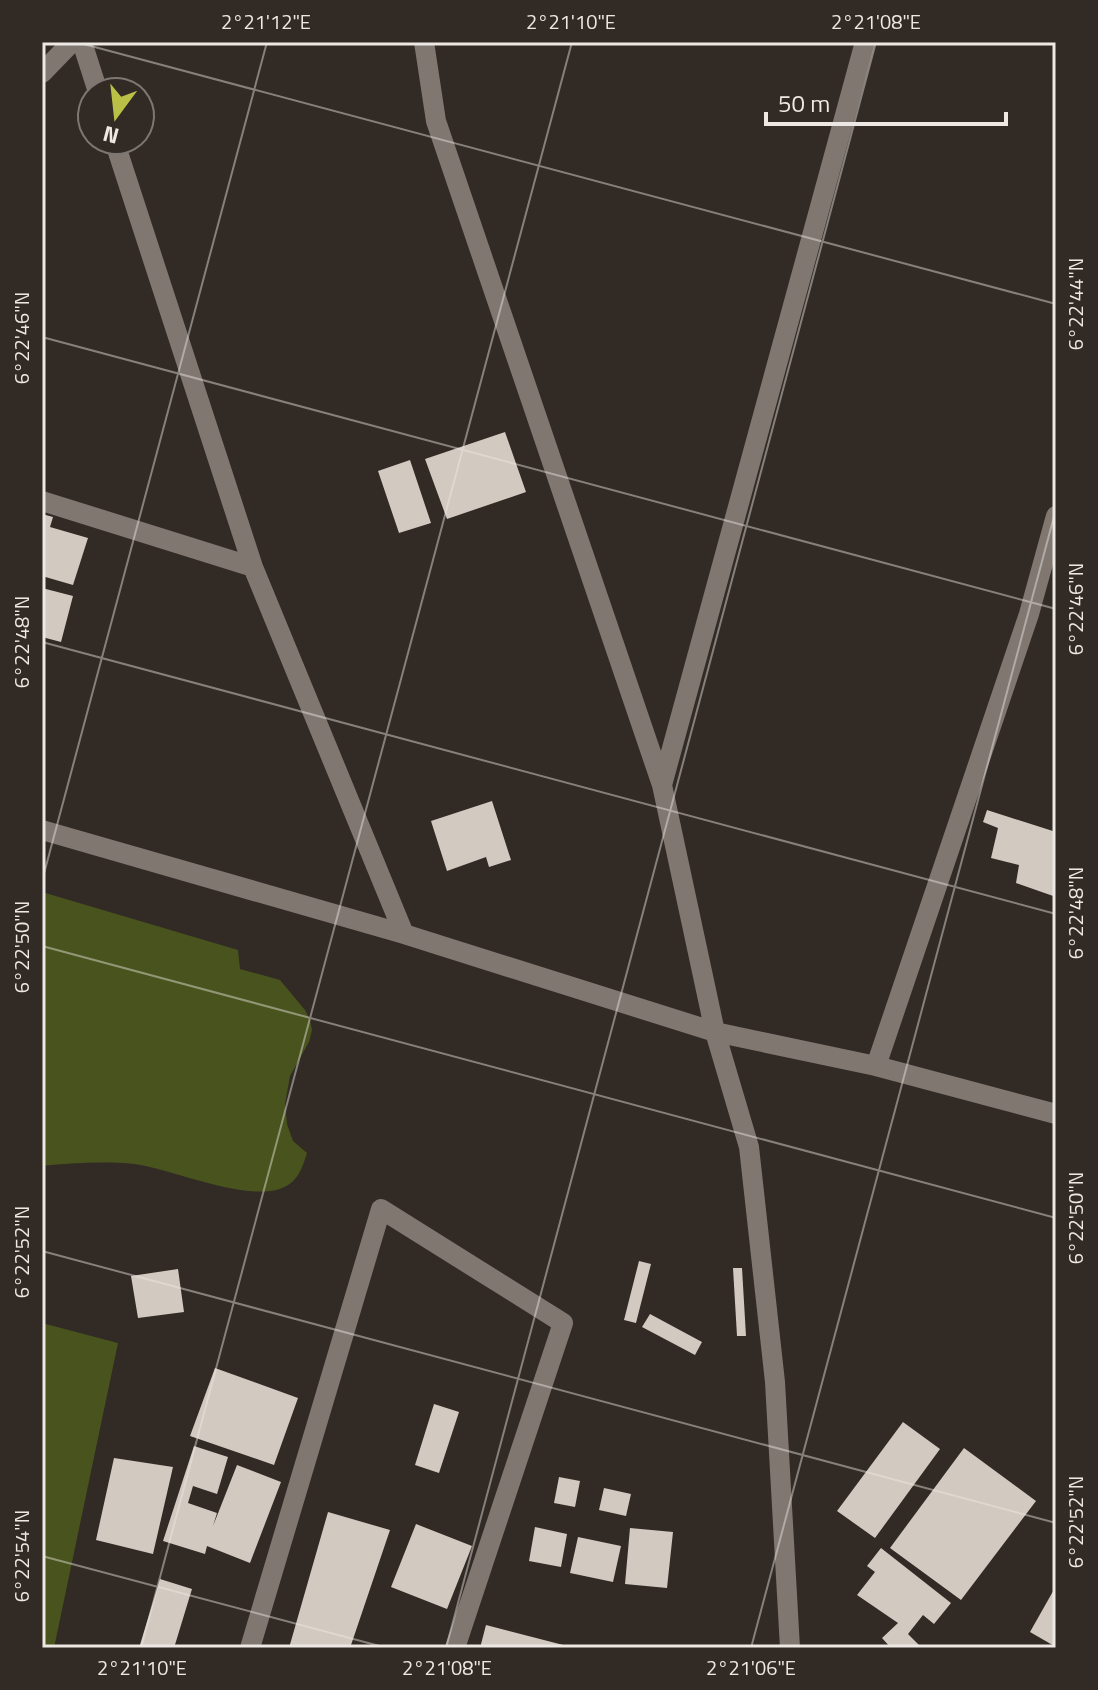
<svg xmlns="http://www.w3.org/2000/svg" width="1098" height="1690" font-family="'Titillium Web',sans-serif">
<rect width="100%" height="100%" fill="#322a25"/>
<path fill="#49531d" d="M42,892L238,950L240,969L280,980L305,1010L310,1020L312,1030L309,1042L290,1076L285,1104L287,1124L293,1141L307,1153C304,1162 301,1173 294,1180C266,1212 172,1168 134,1164C104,1161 72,1163 42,1166Z
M42,1323L118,1343L54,1648H42Z"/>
<path fill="#d2cac1" d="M505,432L526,492L447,519L425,459Z
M410,460L431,523L399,533L378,471Z
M42,514L53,517L50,527L88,538L73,585L42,576Z
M42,588L73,596L61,642L42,637Z
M492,801L511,860L489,867L486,857L447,871L431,821Z
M987,810L1056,832V897L1016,883L1019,865L991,858L998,828L983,822Z
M639,1261L651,1264L636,1323L624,1320Z
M733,1268H742L746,1336H737Z
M178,1269L184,1312L138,1318L131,1276Z
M650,1314L702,1342L695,1355L642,1327Z
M215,1368L298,1398L274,1465L190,1436Z
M434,1404L459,1412L439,1473L415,1465Z
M903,1422L940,1449L875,1538L837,1511Z
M194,1446L228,1457L217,1494L193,1486L188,1503L217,1513L213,1526L237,1465L281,1482L250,1563L207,1546L205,1554L163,1541Z
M964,1448L1036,1501L961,1600L890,1548Z
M114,1458L173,1467L153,1554L96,1540Z
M559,1477L580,1481L575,1507L554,1503Z
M604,1488L631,1494L626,1516L599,1510Z
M328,1512L390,1530L350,1648H289Z
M416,1524L472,1546L447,1609L391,1587Z
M535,1527L567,1534L561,1567L529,1561Z
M630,1528L673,1532L667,1588L625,1584Z
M578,1537L621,1546L613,1582L570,1573Z
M881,1548L951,1603L934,1624L923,1615L908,1634L922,1648H891L882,1638L898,1623L857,1595L875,1572L867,1566Z
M160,1579L192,1589L174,1648H139Z
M1056,1586V1647L1030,1632Z
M486,1625L571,1647V1648H480Z"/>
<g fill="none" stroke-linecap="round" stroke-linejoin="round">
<path stroke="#807771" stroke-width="20" d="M82,42L98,92
M424,42L436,121L662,785L715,1032L749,1147L775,1382L790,1648
M114,140L253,567L404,934
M42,501L253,567
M662,785L865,42
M42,830L404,934L715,1032L876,1066L1056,1114
M876,1066L1029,614L1056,516
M250,1648L381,1209L563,1323L455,1648"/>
<path stroke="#807771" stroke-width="20" d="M42,73L72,42"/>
</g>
<path fill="none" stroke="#ede8e4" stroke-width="2" stroke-opacity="0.45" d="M76,42L1056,304M42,337L1056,609M42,642L1056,914M42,881L267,42M42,946L1056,1218M42,1251L1056,1523M42,1556L387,1648M141,1648L572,42M446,1648L876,42M751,1648L1056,509M1055,1648L1056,1646"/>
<rect width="1098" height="1690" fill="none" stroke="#322a25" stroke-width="88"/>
<g transform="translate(116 116) rotate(195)"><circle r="38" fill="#322a25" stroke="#7d7671" stroke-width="2"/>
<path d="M0-6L14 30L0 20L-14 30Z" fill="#bac045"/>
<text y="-12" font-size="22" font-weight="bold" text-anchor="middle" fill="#ede8e4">N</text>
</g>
<path d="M766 112v12h240v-12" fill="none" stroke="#ede8e4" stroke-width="4"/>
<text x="778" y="112" font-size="24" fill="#ede8e4" stroke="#322a25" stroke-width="6" paint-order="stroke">50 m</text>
<rect x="44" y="44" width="1010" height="1602" fill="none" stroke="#ede8e4" stroke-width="3"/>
<g font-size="20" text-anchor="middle" fill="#ede8e4">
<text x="266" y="29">2°21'12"E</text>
<text x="571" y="29">2°21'10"E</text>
<text x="876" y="29">2°21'08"E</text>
<text transform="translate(1076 304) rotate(-90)" y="7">6°22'44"N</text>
<text transform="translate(22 338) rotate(-90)" y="7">6°22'46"N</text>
<text transform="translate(1076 609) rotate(-90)" y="7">6°22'46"N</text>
<text transform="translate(22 642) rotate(-90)" y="7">6°22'48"N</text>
<text transform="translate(1076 913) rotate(-90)" y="7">6°22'48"N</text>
<text transform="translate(22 947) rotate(-90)" y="7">6°22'50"N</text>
<text transform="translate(1076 1218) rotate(-90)" y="7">6°22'50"N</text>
<text transform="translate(22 1252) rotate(-90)" y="7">6°22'52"N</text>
<text transform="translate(1076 1522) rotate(-90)" y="7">6°22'52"N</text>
<text transform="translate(22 1556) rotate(-90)" y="7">6°22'54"N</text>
<text x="142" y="1675">2°21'10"E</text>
<text x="447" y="1675">2°21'08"E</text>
<text x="751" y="1675">2°21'06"E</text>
</g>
</svg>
